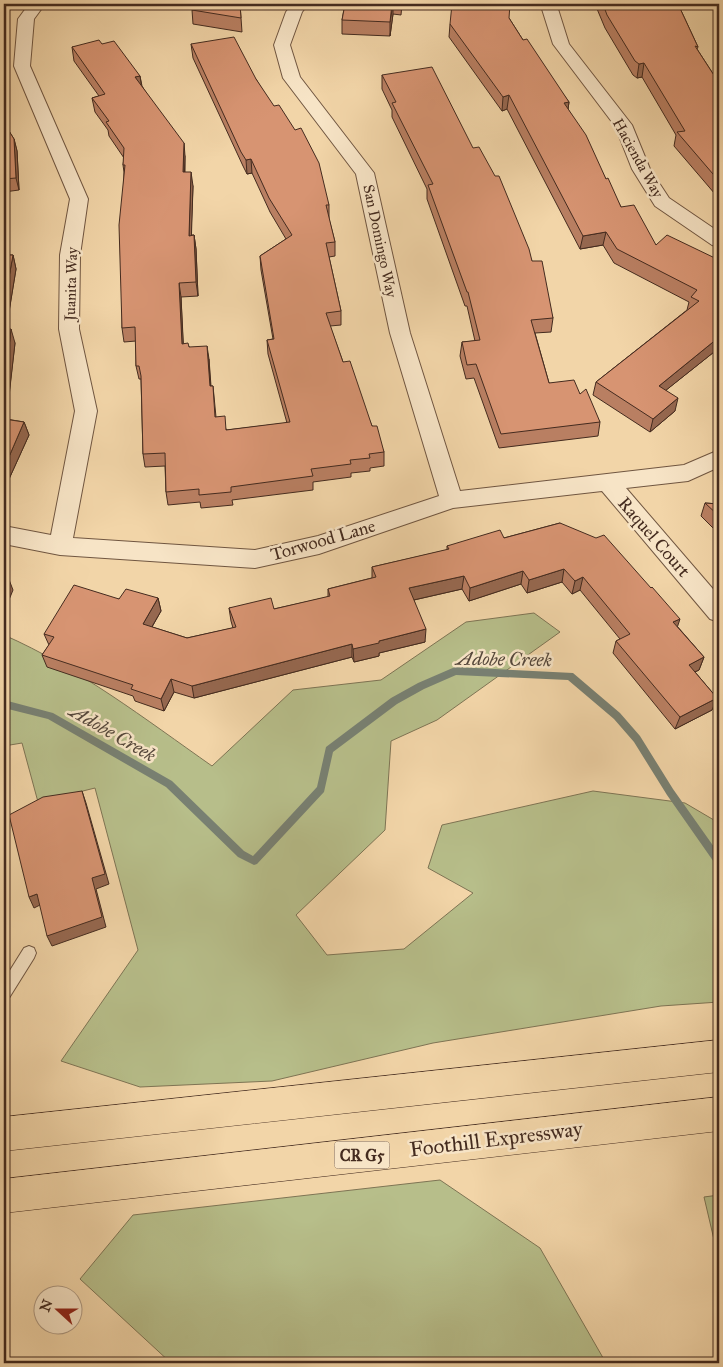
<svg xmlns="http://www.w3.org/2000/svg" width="723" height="1367" font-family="'IM FELL Great Primer',serif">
<rect width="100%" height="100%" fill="#f2d5a8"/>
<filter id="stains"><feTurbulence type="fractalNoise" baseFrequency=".004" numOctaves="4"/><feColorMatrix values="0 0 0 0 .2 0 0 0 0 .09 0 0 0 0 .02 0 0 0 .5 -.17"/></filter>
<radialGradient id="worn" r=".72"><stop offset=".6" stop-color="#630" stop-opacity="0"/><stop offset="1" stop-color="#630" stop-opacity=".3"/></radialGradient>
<path fill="#b7be8a" stroke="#7e7454" d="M534,613L560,632L437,720L391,741L385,830L296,915L327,955L404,949L473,893L428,868L442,825L593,791L685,803L719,823V1002L661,1006L433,1043L272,1081L140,1087L61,1061L138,950L95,788L38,802L22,743L4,746V635C79,668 145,719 212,766L293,690L381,680L466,622Z
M440,1180L540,1248L606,1363H171L80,1279L133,1215Z
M719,1195V1261L704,1197Z"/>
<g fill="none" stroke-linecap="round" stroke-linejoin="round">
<path fill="#788072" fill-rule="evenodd" d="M455,667L573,673L620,713L640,736L673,789L719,854V866L716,865L667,795L634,742L614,719L568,680L456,675L424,689L397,704L333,752L324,792L257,864L254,865L238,857L166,787L48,719L4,708V700L53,713L172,781L244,851L253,856L317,787L326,747L391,698L418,683Z"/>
<g stroke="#705641" stroke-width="2">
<path id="service" d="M29,946L34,948L36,953L34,958L9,998L4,1000V980L24,948Z"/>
</g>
<g stroke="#705641" stroke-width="2">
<path id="minor" d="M29,4H45L34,19L30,66L88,199L80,255L79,329L97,411L73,538L255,550L318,536L439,496L390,333L356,174L283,78L274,45L286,12L292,4H308L302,12L290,45L300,77L374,173L410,333L460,491L684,465L719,450V467L688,481L626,488L719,596V622L710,619L602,491L453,508L319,554L255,568L60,555L4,544V526L51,535L75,411L59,329L60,255L70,199L14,66L18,19Z
M543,4H559L558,9L569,44L632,125L650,169L669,198L719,232V247L712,245L655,206L632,169L615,126L553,44L542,9Z"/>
</g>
<g stroke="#442b1f" stroke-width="1">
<path id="trunk" d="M719,1040V1072L4,1151V1117Z
M719,1097V1131L4,1213V1179Z"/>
</g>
<use href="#service" fill="#f7e4c6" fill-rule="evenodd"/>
<use href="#minor" fill="#f7e4c6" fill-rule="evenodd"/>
<use href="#trunk" fill="#f2d5a8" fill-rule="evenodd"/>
</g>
<path fill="#b97f62" stroke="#442b1f" d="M240,4L242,32L193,24L192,10Z
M345,4H402L401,15L393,14L390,36L342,34V20Z
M595,4H678L698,47L697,49L719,83V197L715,194L674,146L676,135L642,77L637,78L633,75L605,28Z
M509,18L523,40L569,102L568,109L621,207L656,245L719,260V355L714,352L666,390L675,411L650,432L593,395L596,382L687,310L689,302L614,263L603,245L580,249L507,109L502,111L449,37L450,24Z
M102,44L140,76L142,86L185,156V172L193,186L191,235H194L196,249L198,296L181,297L183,343L209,359L211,386H213L216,417L227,430L287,423L268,354L267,340L273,339L261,270L260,256L286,239L270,212L252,173L247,174L243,166L193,58L191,44L256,79L329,205V219L335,242V256L329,257L341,311V325L330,326L343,362L384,452V466L370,468V471L351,473V477L313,482V490L232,500L233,505L201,508L200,502L168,505L166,492L165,466L145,467L143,454L141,379H139L136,366V341L124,342L122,328L124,172L123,165L124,158L109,136L108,130L95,112L92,98L99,96L74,61L72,47Z
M382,75L532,261L553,318L551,332L535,333L549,383L580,394L600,422L598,436L499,448L474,378L466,379L460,356L462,342L475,341L467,306H465L427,199V189L392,117V110L382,89Z
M4,123L14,139L17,151L19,190L4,192Z
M4,255H13L16,269L6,329L15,343L6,419L24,422L29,435L9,479L4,478Z
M705,503L719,504V534L701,516Z
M560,523L677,626L704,657L699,670L695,672L717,698L712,710L675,729L613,653L616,641L620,639L580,590L572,594L562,582L527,593L521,584L469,601L462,589L414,600L425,642L379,653V656L354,662L352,657L194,698L174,692L164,711L135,701L133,696L47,667L42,655L49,645L44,634L119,599L158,598L161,611L152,627L187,638L233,628L231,621L229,608L274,609L328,597V589L372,578V567L447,550V546L504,538Z"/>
<path fill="#966850" stroke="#442b1f" d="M393,4V14L390,36V22Z
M644,63L642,77L637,78L639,64Z
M140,76L142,90L135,77Z
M509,95L507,109L502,111L503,97Z
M569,102L567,116L564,103Z
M14,139L17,151L19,190L16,178Z
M184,143L185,156L184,186L183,172Z
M251,159L252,173L247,174L246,160Z
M191,172L193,186L191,249L189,236Z
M606,232L603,245L580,249L583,236Z
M194,235L196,249L198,296L196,282Z
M13,255L16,269L4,343V305Z
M179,283L181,297L184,357L182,344Z
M11,329L15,343L5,432L4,428V392Z
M718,338L714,352L655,399L659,386Z
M207,346L209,359L211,400L210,386Z
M678,398L675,411L650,432L653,419Z
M24,422L29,435L9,479L5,466Z
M564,569L562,582L527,593L529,580Z
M523,571L521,584L469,601L470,588Z
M464,576L462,589L409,601V588Z
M8,577L13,590L4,612V588Z
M583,577L580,590L572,594L575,581Z
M158,598L161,611L146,637L143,624Z
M680,619L676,631L673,622Z
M426,629L425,642L379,653V656L354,662L353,649L379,641Z
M352,644V657L194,698L192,686Z
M704,657L699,670L684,677L689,665Z
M171,679L174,692L164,711L161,699Z
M717,698L712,710L675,729L680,717Z
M82,791L86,803L109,884L96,889L106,927L52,946L47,936L92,878Z
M37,894L42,904L34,908L29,897Z"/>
<path fill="#d79472" stroke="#442b1f" d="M196,4H240L241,18L192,10Z
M345,4H392L390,22L342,20Z
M452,4H510L509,18L523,40L527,39L569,102L564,103L586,135L606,179L608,178L621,207L634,205L656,245L667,235L719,260V339L718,338L659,386L678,398L653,419L596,382L699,301L691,297L697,290L617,249L606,232L583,236L509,95L503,97L450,24Z
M603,4H678L698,47L695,46L719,83V181L677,132L685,131L644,63L639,64L635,61L607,15Z
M234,37L256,79L274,106L279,105L295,130L301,128L319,163L329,205H326L335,242L326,243L341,311L326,313L343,362L350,361L372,426H377L384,452L369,454L370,458L350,460L351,464L311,469L313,476L231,487V492L199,495V489L166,492L165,453L143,454L141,376L139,366H136L135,327L122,328L119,225L125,165H123L124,148L106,122L109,121L92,98L105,94L72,47L99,40L102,44L114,41L140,76L135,77L184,143L183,172H191L189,236L194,235L196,282L179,283L182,344L188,343L189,347L207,346L210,386H213L215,417L225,416L226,430L290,422L267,340L274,339L260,256L292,235L269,198L251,159L246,160L241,152L191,44Z
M432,67L473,148L479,147L495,176H499L529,249L532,261H542L553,318L531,320L549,383L574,380L580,394L586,389L600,422L501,434L476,364L467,365L462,342L480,340L468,292H467L428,185L433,184L392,103L396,102L382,75Z
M4,123L14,139L16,178L4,179Z
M4,255H13L4,305Z
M4,329H11L4,392Z
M4,419L24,422L5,466L4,465Z
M705,503L719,504V516Z
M560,523L596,538L604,535L651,588L652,587L680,619L673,622L704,657L689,665L717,698L680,717L616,641L630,634L583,577L575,581L564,569L529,580L523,571L470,588L464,576L409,588L426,629L379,641V643L353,649L352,644L192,686L171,679L161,699L131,689L133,685L42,655L54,637L44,634L74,585L119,599L126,589L158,598L143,624L187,638L236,627L229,608L271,598L274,609L330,596L328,589L376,577L372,567L449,549L447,546L500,530L504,538Z
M4,577H8L4,588Z
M82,791L105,874L92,878L102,917L47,936L37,894L29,897L9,815L43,797Z"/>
<g text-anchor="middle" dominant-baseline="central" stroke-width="5" stroke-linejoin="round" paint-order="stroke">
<g font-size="15" fill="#442b1f" stroke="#f7e4c6">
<text transform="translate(638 158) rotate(61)">Hacienda Way</text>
<text transform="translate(380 241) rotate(78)">San Domingo Way</text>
<text transform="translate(71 284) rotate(-88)">Juanita Way</text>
</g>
<rect fill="#f7e4c6" stroke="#7a6251" stroke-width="1" x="334.5" y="1141.5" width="55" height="27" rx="4"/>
<g font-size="16" font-weight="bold" fill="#442b1f">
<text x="362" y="1155">CR G5</text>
</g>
<g font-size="18" fill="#442b1f" stroke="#f7e4c6">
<text transform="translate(654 537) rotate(49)">Raquel Court</text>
<text transform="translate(323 540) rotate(-16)">Torwood Lane</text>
</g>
<g font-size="19" font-style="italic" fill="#55473b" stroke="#f7e4c6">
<text transform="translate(504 659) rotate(1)">Adobe Creek</text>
<text transform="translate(113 733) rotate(30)">Adobe Creek</text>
</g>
<g font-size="21" fill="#442b1f" stroke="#f7e4c6">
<text transform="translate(496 1139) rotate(-7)">Foothill Expressway</text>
</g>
</g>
<rect width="723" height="1367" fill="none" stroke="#f2d5a8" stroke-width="20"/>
<rect x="5" y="5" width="713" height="1357" fill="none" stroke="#442b1f" stroke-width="2.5"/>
<rect x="10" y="10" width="703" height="1347" fill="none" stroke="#442b1f"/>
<g transform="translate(58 1310) rotate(291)"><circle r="24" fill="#f7e4c6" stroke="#af9a83"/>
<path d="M0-4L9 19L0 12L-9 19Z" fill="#8f2418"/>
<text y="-8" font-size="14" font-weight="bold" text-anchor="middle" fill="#442b1f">N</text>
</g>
<rect width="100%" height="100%" filter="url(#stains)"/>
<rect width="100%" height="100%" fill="url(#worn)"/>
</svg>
